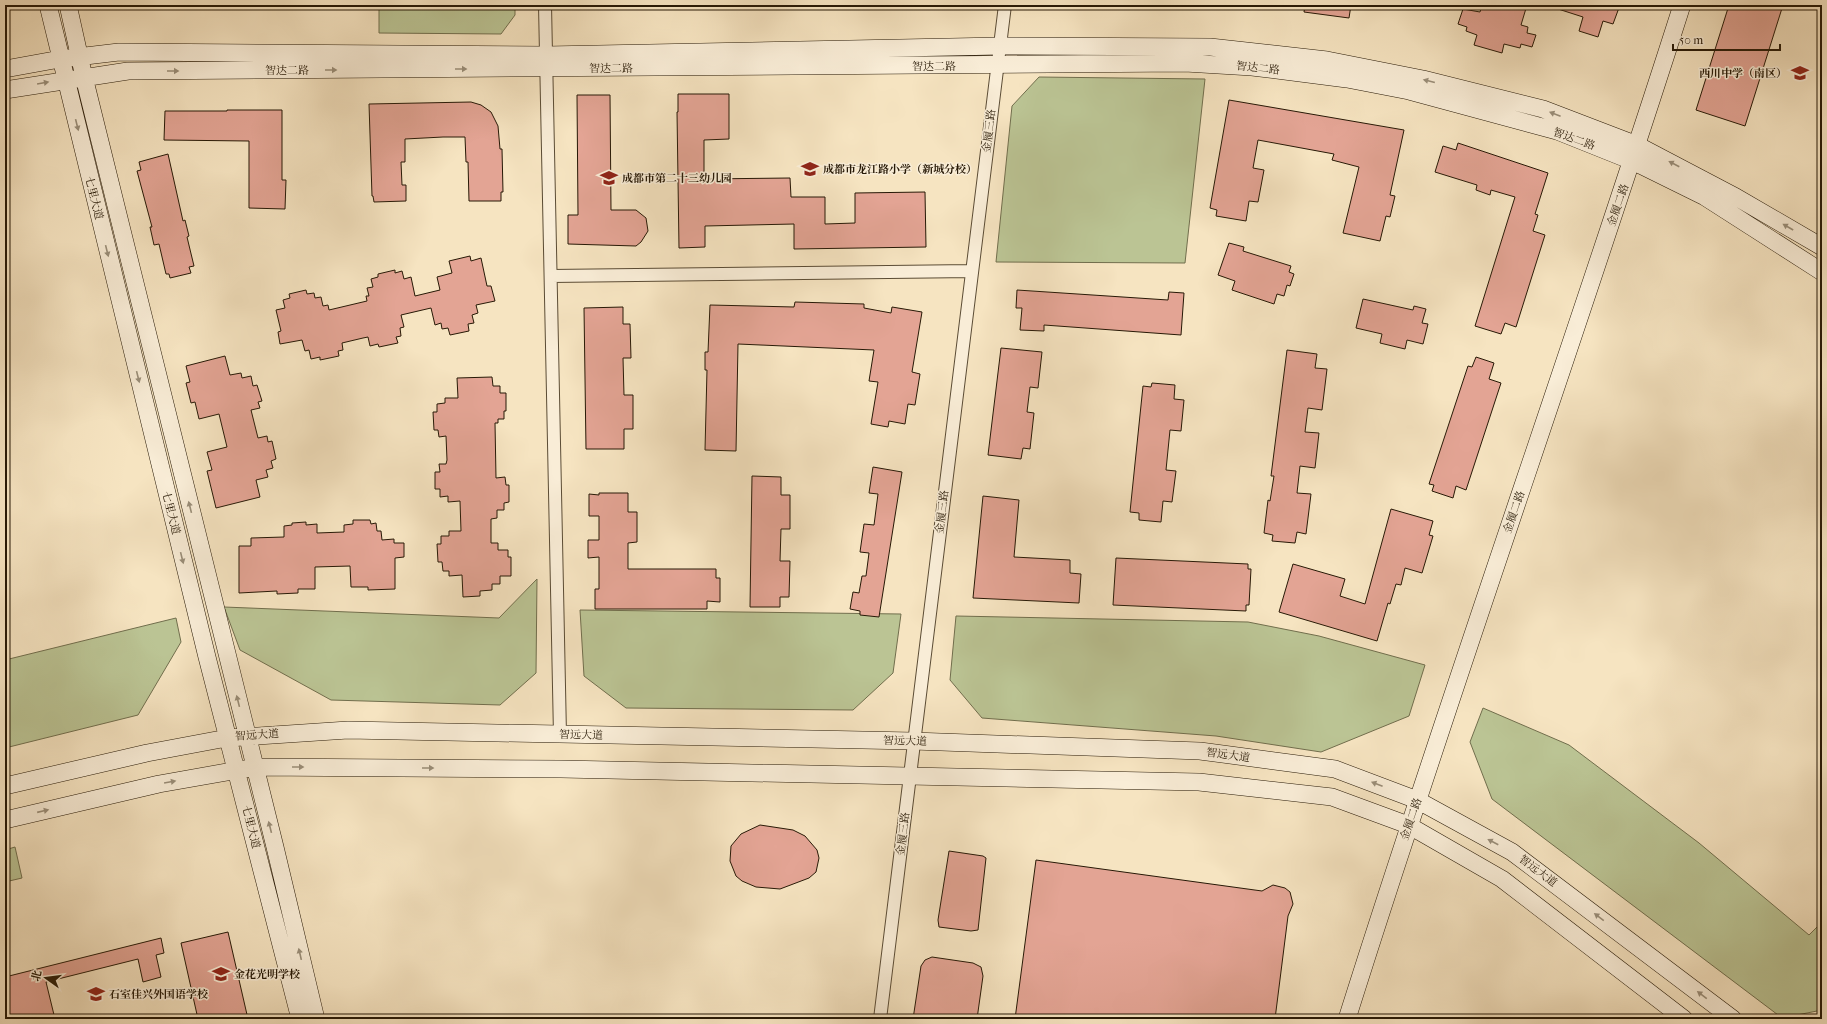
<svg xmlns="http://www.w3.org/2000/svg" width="1827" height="1024" font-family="'IM FELL French Canon','Noto Serif SC',serif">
<rect width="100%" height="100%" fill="#f6e4c1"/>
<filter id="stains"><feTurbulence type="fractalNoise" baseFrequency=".005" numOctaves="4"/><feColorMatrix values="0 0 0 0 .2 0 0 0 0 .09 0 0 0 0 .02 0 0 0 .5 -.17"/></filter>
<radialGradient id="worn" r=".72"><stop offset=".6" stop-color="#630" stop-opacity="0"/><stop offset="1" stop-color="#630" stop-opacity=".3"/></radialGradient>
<path fill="#bbc494" stroke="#716e4d" d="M379,5H515V15L501,34L379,33Z
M1039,77L1205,79L1185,263L996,262L1012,106Z
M537,579L536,673L500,705L331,700L240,650L224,607L499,618Z
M580,610L901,614L893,673L853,710L626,708L584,676Z
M956,616L1248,622L1319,636L1425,665L1409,716L1321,752L1216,736L982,718L950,680Z
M176,618L181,642L138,715L5,748V660Z
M1483,708L1569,745L1699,843L1809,935L1818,926L1822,929V1010L1782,1018L1492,799L1470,742Z
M15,847L22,878L5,882V850Z"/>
<path fill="#e3a494" stroke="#271906" d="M1305,5H1351L1349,18L1304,12Z
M1482,5H1527L1521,25L1528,27L1527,33L1536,35L1532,47L1521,44L1520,48L1504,44L1502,53L1474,45L1477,35L1466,31L1467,27L1458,24L1463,9L1480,12Z
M1555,5H1620L1613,24L1603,21L1598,37L1579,31L1583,17L1555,8Z
M1729,5H1783L1745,126L1696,110Z
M678,94H729V139L704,140V179L790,178L791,197H825V224L855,223V193L925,192L926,247L794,249V224L705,226V247L679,248L677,112H678Z
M577,95H610L611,210H636L646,218L648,231L641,242L636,246L568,244V215H578Z
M1229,100L1404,130L1390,195L1395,196L1390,217L1386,216L1380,241L1343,233L1359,167L1332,160L1334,154L1258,140L1253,168L1264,170L1258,202L1249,201L1246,221L1216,216L1217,210L1210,208Z
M471,102L481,105L491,112L498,126L500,149H502L503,192H501V201H469L468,162H466L465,137H443L405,139V162H401L402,185H406V201L374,202L373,196H372L369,104Z
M227,110H282V180H286L285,209L249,208V141L164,140L165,111H227Z
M1458,143L1548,173L1535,214L1538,215L1533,231L1545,235L1516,327L1505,323L1501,334L1475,326L1515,197L1491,190L1490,195L1476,190L1477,185L1435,172L1443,146L1456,150Z
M168,154L183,221L185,220L189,236L187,237L194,266L189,267L191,273L170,278L169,274H166L159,244L154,245L150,227H152L137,171L141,170L139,162Z
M1229,243L1244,247L1243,251L1291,266L1289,272L1294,274L1290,286L1287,285L1284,296L1277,294L1274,304L1232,290L1235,281L1218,275Z
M470,256L471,261L481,258L487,286H491L495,301L476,305L478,313L472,315L474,323L468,324L469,331L450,335L448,328L442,329L441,323L435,325L431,308L401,315L404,327L400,328L401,336L396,337L398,343L379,347L378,344L370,346L368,337L363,338L342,343L343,350L338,351L339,356L320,360V357L311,359L309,350L305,351L302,340L280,344L278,332L281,331L276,310L285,308L283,300L290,298L289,294L306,290L307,294L314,293L315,298L321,297L323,306L328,305L329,310L367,301L366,296H369L367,288L373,287L371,279L378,277V274L395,270V273L402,271L404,279L411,277L415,296L440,290L437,277L452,273L449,261Z
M1017,290L1168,300L1169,292L1184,293L1181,335L1044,325V331L1020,330L1022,308H1016Z
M1363,299L1413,310L1414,306L1426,309L1422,323L1428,324L1423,344L1407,340L1405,349L1380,343L1382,334L1356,328Z
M795,302L864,304V308L891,313L892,307L922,312L912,372L920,374L915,405L908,404L905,424L889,421L888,427L871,424L878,382L869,381L874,350L738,344L736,451L705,450L707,370H705V352H708L710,305L794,307Z
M623,307V324H630L631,358H623L624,395H633V429H624V449H586L584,308Z
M1001,348L1042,352L1038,388L1030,387L1027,412L1034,413L1030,449L1023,448L1021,459L988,455Z
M1287,350L1317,354L1315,368L1327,369L1322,410L1308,408L1305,432L1319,433L1315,468L1300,466L1297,493L1311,494L1306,534L1297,532L1295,543L1272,541L1273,535L1264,533L1268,500L1270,501L1274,476H1271Z
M225,356L230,375L241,373L242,378L251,376L253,386L257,385L262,401L258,402L260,408L251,410L258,438L267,436L268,442L272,441L276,459L271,461L273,468L266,470L268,477L256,480L260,497L216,508L207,471L212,470L207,452L227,447L219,414L199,419L195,402L191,403L186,383L190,382L186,366Z
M1476,357L1494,363L1489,379L1501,383L1466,490L1456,486L1453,498L1432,491L1434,485L1429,484L1468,366L1472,367Z
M492,377L493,386H500V393H506V411H504V419H498V423H495L496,478L505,477L506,485H509V502L504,503V510H497V518L491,519V543H498V550H508V557H511V576H500V584H492V590L480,591V596L463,597L462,575L449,576V571H443L442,562H438L437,544H441V536H449V531H461L460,501L448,502V496L440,497V489H435V472H440L439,464H446L447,460L446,436L439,437L438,430H434L433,412H437V404L445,403V398H458L457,378Z
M1152,383L1175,385L1174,399L1184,400L1181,431L1170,430L1166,470L1176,471L1172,502L1163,501L1161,522L1139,520V513L1130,512L1143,386L1151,387Z
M873,467L902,472L879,617L860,615V611L850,609L853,592L859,593L862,576H866L869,553L860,552L864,524L874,525L878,494L869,493Z
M752,476L781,477V495H790V529H781L780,561H790L789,597H780V607H750Z
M599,493H628V512H637V542L628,543V569H716V578H720V602L707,601V609H595V589H599V557L588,558V540H599V516H589V494L599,495Z
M983,496L1019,500L1014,557L1070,560V573L1081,574L1079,603L973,598Z
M1391,509L1433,521L1429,535L1433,536L1422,573L1405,568L1401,585L1396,584L1390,604L1388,603L1377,641L1279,612L1293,564L1345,579L1340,596L1365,604Z
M353,520H370L371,524L376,523L377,531H381L382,540L394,539V543H404V557L395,558V589L368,590V587H351L350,566L315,567V589H298V593L277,594V591L239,593V546H251V538L284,537V526L292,525V523L306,522V525L317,524V533L344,532V525L353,524Z
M1116,558L1248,564V569H1251L1249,605H1246V611L1113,605Z
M760,825L793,830L805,836L817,850L819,858L816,872L809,878L780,889L756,887L742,881L736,876L730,861L731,846L741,834Z
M949,851L983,856L986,858L978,930L971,931L939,927L938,920Z
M1036,860L1262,891L1273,885L1285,888L1290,892L1293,904L1288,916L1275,1019H1015Z
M228,932L248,1019H198L181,943Z
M161,938L164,953L156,955L161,977L143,982L138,959L46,982L55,1019H5V977Z
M932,957L973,963L981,967L983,976L977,1019H913L921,966L925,960Z"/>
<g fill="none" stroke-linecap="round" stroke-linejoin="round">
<g stroke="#5b4c35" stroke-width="14">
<path id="street" d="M545,5L560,735
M551,276L972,271
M880,1019L1005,5"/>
</g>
<g stroke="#271906" stroke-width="18">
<path id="secondary" d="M48,5L207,657L300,1019
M68,5L84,77L275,847L316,1019
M5,69L60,59L119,52L547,55L1000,46L1210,47L1327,60L1423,79L1543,109L1637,145L1736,197L1822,247
M5,90L128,71L1185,63L1252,67L1347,79L1409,91L1557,131L1632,161L1705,197L1822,272
M5,786L147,753L227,738L348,730L913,741L1200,751L1335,769L1417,800L1512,852L1733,1019
M5,820L159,784L255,767L561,769L1199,782L1332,797L1408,825L1502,879L1684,1019
M1347,1019C1454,679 1574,344 1682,5"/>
</g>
<use href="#street" stroke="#f9edd7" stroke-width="12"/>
<use href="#secondary" stroke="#f9edd7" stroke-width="17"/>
</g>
<defs><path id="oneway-solid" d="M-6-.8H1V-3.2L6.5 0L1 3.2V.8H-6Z"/></defs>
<g fill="#9a8e79">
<use href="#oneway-solid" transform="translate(461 69)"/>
<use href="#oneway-solid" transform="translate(331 70)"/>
<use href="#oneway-solid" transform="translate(173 71)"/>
<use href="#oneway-solid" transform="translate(1429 81) rotate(-166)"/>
<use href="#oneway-solid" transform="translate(43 83) rotate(-10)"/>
<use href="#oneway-solid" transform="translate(1555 114) rotate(-159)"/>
<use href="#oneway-solid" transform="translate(77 125) rotate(76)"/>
<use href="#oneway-solid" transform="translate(1674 164) rotate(-152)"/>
<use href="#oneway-solid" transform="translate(1788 227) rotate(-150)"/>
<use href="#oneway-solid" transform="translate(107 251) rotate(76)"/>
<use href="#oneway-solid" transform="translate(138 377) rotate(76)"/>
<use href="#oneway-solid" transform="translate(190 507) rotate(-104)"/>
<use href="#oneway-solid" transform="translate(182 558) rotate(76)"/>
<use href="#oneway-solid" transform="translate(238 701) rotate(-104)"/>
<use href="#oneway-solid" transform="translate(298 767)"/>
<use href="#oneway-solid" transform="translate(428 768)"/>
<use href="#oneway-solid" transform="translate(170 782) rotate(-10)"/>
<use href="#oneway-solid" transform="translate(1377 784) rotate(-159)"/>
<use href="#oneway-solid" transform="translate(43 811) rotate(-13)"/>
<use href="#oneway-solid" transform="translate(270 827) rotate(-104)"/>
<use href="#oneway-solid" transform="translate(1493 842) rotate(-152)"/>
<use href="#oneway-solid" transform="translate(1599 917) rotate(-143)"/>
<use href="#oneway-solid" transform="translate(300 954) rotate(-103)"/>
<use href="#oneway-solid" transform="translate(1702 995) rotate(-143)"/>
</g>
<defs>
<g id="school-bare" transform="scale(1.38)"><path d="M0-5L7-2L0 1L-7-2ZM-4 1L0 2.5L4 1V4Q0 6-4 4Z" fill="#8f2418" stroke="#f9edd7" stroke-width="2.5" paint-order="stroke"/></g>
</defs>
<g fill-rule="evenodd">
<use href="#school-bare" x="1800" y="73"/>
<use href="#school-bare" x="810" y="169"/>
<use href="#school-bare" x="609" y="178"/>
<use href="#school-bare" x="221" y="974"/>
<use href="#school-bare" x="96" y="994"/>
</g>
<g text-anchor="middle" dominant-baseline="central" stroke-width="3" stroke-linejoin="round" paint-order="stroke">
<g font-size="11" fill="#271906" stroke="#f9edd7">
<text x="934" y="66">智达二路</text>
<text x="611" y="68">智达二路</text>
<text transform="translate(1258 68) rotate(6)">智达二路</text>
<text x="287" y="70">智达二路</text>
<text transform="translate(989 131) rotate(-83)">金履三路</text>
<text transform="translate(1574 139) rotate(20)">智达二路</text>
<text transform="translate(94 198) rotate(76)">七里大道</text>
<text transform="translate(1618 205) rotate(-71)">金履二路</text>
<text transform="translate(942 512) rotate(-83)">金履三路</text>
<text transform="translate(1514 512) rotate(-71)">金履二路</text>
<text transform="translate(171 513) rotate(76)">七里大道</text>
<text transform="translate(257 735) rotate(-4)">智远大道</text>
<text transform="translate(581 735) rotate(1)">智远大道</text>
<text transform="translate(905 741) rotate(1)">智远大道</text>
<text transform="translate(1228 755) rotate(8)">智远大道</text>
<text transform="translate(1411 819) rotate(-71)">金履二路</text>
<text transform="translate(251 827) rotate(76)">七里大道</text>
<text transform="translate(903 834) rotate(-83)">金履三路</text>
<text transform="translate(1538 871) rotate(37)">智远大道</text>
</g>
<g font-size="11" font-weight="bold" fill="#271906" stroke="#f9edd7" text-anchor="start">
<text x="1787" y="73" text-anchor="end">西川中学（南区）</text>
<text x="823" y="169">成都市龙江路小学（新城分校）</text>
<text x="622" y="178">成都市第二十三幼儿园</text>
<text x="234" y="974">金花光明学校</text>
<text x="109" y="994">石室佳兴外国语学校</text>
</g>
</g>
<rect width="1827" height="1024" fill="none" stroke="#f6e4c1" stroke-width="20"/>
<rect x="6" y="6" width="1815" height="1012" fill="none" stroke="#271906" stroke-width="2"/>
<rect x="10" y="10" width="1807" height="1004" fill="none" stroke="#271906"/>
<g transform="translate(46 978) rotate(284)" stroke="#f9edd7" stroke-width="3" paint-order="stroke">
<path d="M0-3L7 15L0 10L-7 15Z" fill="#271906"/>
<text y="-6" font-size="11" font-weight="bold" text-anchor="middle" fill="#271906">北</text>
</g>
<path d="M1673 44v6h107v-6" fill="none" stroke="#271906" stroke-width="2"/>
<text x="1679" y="44" font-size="12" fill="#271906" stroke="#f9edd7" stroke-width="3" paint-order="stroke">50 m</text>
<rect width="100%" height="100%" filter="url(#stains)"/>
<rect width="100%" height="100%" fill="url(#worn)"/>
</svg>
